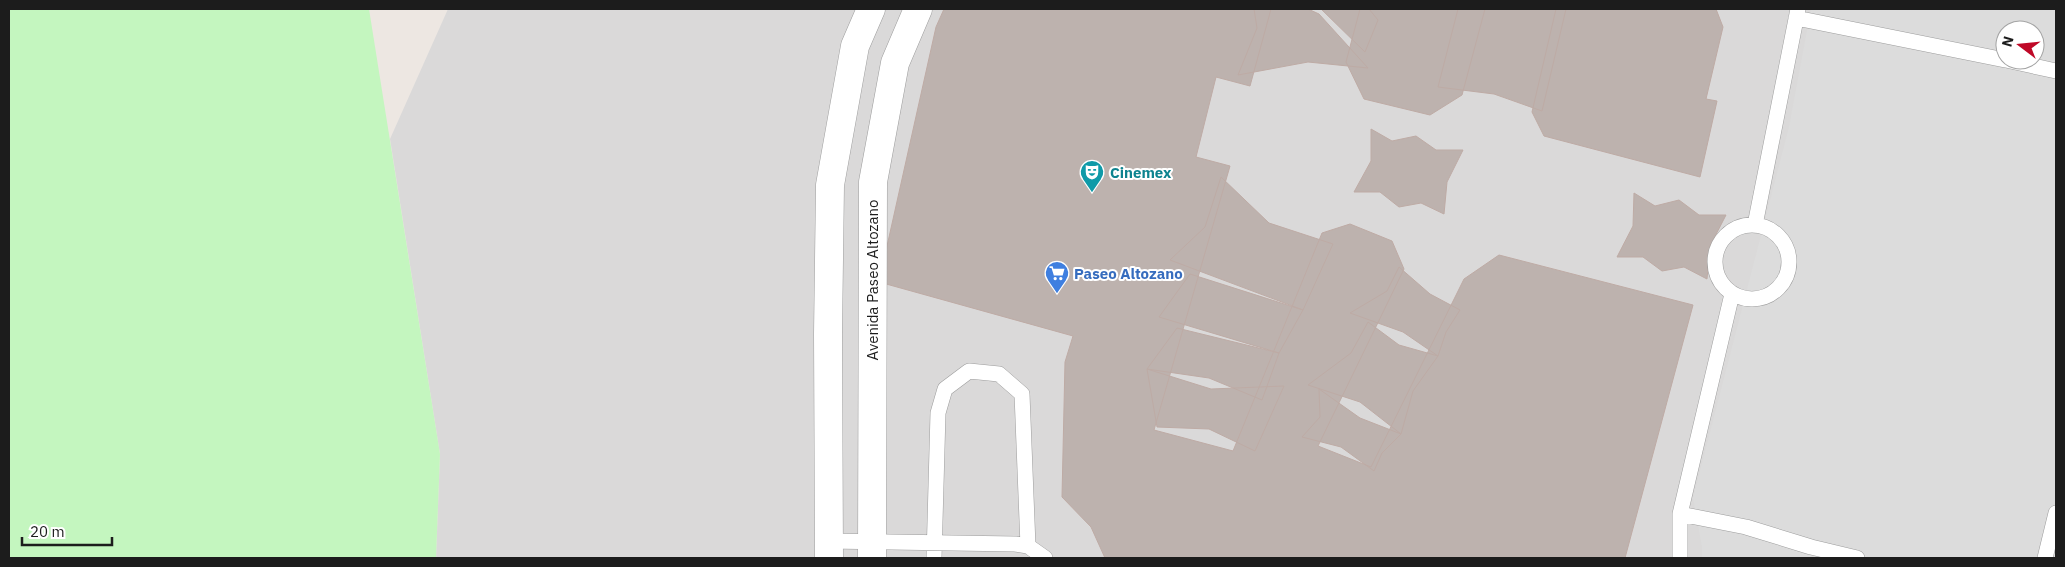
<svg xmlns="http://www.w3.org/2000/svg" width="2065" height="567" font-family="'IBM Plex Sans',sans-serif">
<rect width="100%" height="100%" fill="#ede7e2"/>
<path fill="#dad9d9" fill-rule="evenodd" d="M448,9H2056V558H436L440,454L390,139ZM2005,30H2035V60H2005Z"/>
<path fill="#c4f6bf" d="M9,9H369L440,454L436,558H9Z"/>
<path fill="#dcdcdc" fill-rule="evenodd" d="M1811,9H2056V558H1702V547L1693,498L1789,127ZM2005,30H2035V60H2005Z"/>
<path fill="#bdb2ae" stroke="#beaba5" d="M944,9H1271L1250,86L1216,77L1196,157L1230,166L1154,430L1233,451L1322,233L1350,224L1392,241L1404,269L1318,446L1371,467L1464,279L1499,255L1693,305L1625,558H1105L1091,527L1062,497L1065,362L1073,336L879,282L936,27Z
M1254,9H1308L1319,14L1368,68L1308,62L1238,75L1257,28Z
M1321,9H1369L1378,20L1365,52Z
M1360,9H1485L1462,95L1430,115L1364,99L1346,62Z
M1458,9H1566L1542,111L1494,94L1438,87Z
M1556,9H1716L1723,27L1706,99L1717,101L1700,177L1544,136L1532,112Z
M1371,129L1392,141L1416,136L1436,150H1463L1447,182L1444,214L1421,203L1399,207L1380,192H1354L1371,161Z
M1221,177L1269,223L1333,244L1303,310L1170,260L1205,227Z
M1634,193L1655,206L1679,200L1699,215H1726L1710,246L1707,279L1684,267L1662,271L1643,257H1617L1633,226Z
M1399,267L1430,294L1460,310L1446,332L1438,356L1403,332L1350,313L1387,291Z
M1190,274L1303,310L1279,353L1159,317Z
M1368,322L1399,345L1438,356L1413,391L1401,434L1360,402L1308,385L1351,353Z
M1177,328L1279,353L1262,400L1209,378L1147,369Z
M1147,369L1211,389L1284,386L1255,451L1209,429L1157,427Z
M1319,389L1360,418L1401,434L1382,453L1374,471L1341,447L1302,437L1320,417Z"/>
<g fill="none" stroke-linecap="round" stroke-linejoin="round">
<g stroke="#9d9d9d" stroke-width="16">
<path id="service" d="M1796,18L2005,60
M2006,60L2056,71
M1715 262a37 37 0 1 1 74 0a37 37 0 1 1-74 0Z
M1755,225L1798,9
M1680,514L1746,527L1811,547L1857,558
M829,541L1015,544L1028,546L1045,558
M934,558L938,413L945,389L969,371L999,374L1022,394L1028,546
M1680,558V514L1732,294
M2045,558L2056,513"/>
</g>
<g stroke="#9d9d9d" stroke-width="29">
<path id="tertiary" d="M829,558L828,334L830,185L855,46L871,9
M872,558L873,182L895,63L918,9"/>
</g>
<use href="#service" stroke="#fff" stroke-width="15"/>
<use href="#tertiary" stroke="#fff" stroke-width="28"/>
</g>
<defs>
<g id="theatre-pin" transform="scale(1.25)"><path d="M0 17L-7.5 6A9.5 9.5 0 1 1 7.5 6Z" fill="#0f9aa8" stroke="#fff"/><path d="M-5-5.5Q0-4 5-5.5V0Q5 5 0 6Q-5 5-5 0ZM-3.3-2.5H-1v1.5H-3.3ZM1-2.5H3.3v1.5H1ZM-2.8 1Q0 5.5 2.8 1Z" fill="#fff"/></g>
<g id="supermarket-pin" transform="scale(1.25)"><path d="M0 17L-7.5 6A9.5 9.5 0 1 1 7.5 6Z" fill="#3f7fe0" stroke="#fff"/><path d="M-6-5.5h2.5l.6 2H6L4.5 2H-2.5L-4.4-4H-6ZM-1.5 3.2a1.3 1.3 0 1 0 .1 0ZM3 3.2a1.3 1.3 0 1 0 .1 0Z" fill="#fff"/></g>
</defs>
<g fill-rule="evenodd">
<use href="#theatre-pin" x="1092" y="172"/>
<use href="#supermarket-pin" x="1057" y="273"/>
</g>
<g text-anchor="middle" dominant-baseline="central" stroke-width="4" stroke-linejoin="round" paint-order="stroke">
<g font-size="15" font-weight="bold" fill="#0d838f" stroke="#fff" text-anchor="start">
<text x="1110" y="172">Cinemex</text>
</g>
<g font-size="15" font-weight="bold" fill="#366cbe" stroke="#fff" text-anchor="start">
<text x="1074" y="273">Paseo Altozano</text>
</g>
<g font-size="15" fill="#1c1c1c" stroke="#fff">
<text transform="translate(872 280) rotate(-90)">Avenida Paseo Altozano</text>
</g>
</g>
<rect width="2065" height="567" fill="none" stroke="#1c1c1c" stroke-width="20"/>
<g transform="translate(2020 45) rotate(286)"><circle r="24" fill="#ffffff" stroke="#a4a4a4"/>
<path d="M0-4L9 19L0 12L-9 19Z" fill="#bf0827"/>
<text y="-8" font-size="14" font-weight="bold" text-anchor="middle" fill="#1c1c1c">N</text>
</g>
<path d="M22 537v8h90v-8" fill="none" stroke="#1c1c1c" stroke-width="2.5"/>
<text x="30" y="537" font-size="15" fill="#1c1c1c" stroke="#ffffff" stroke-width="4" paint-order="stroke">20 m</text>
</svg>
